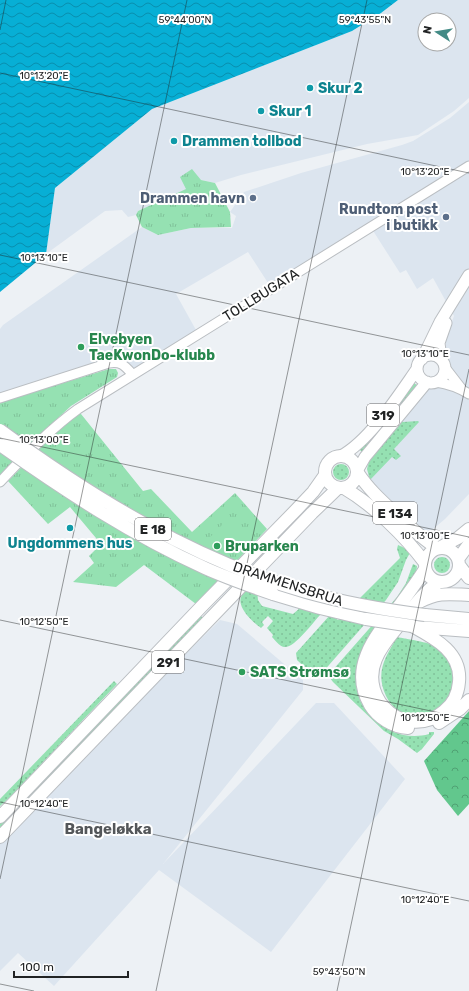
<svg xmlns="http://www.w3.org/2000/svg" width="469" height="991" font-family="Rubik,sans-serif">
<defs>
<pattern id="grass-dots" width="8" height="8" patternUnits="userSpaceOnUse"><rect width="8" height="8" fill="#95e1b2"/><path d="M2 2h.1M6 6h.1" fill="none" stroke="#80c199" stroke-width="1.8" stroke-linecap="round"/></pattern>
<pattern id="forest-crowns" width="20" height="18" patternUnits="userSpaceOnUse"><rect width="20" height="18" fill="#62c78d"/><path d="M2 6a3 3 0 1 1 6 0M12 15a3 3 0 1 1 6 0" fill="none" stroke="#50a173"/></pattern>
<pattern id="park-tufts" width="24" height="20" patternUnits="userSpaceOnUse"><rect width="24" height="20" fill="#95e1b2"/><path d="M3 7l-1-3M5 7V3M7 7l1-3M15 17l-1-3M17 17v-4M19 17l1-3" fill="none" stroke="#80c199"/></pattern>
<pattern id="water-waves" width="16" height="10" patternUnits="userSpaceOnUse"><rect width="16" height="10" fill="#07afd5"/><path d="M0 5q4-4 8 0t8 0" fill="none" stroke="#088ead"/></pattern>
</defs>
<rect width="100%" height="100%" fill="#edf1f5"/>
<path fill="#dce5ef" fill-rule="evenodd" d="M398,0H469V98L454,111L418,135L367,144L241,175L215,183L201,180L187,189L138,211L136,215L128,217L122,210L105,211L46,254L55,188L152,109L352,31L381,13ZM425,20H449V44H425Z
M469,102V494L445,519L426,535L377,491L368,476L367,464L370,458L410,408L425,393L448,359L446,348V337L454,316L433,278L417,289L406,270L400,273L370,226L270,286L248,252L176,294L196,330L133,375L117,362L0,394V329L3,325L142,227L158,235L191,228H232L236,216L230,212L244,192L301,173L402,145L413,141L450,118Z
M220,620L237,624L303,680V690L163,864L316,703H334L405,779L271,952L159,870L54,986L18,953L0,971V837Z"/>
<path fill="url(#grass-dots)" d="M413,382L418,386L363,453L359,449Z
M401,420L403,422L418,421L419,422L394,449L401,456L396,460L392,457L370,480L367,469L370,458Z
M333 472a8 8 0 1 1 16 0a8 8 0 1 1-16 0Z
M398,545L411,551L406,560L398,582L386,600L322,673L314,676L297,660L296,653L330,615L338,620L400,558L397,549Z
M434 565a8 8 0 1 1 16 0a8 8 0 1 1-16 0Z
M413,564L417,566L416,574L362,653C359,661 356,668 356,677C354,715 394,744 429,734V732H434V734L422,749L417,753L398,739L384,731L333,682L330,678L331,672L397,597L406,583Z
M256,580L258,600L262,606L293,614L300,608L321,614C314,621 294,649 284,647C279,646 275,640 272,637L273,635L267,628L273,621L268,616L262,622L264,625L261,628C253,622 237,608 241,597C244,590 251,585 256,580Z
M200,615L204,619L0,830V823Z
M397,637C406,639 430,642 436,647C445,653 450,661 452,671C462,710 404,735 386,696C375,672 385,658 397,637Z
M114,681L117,684L12,795L0,806V799Z"/>
<path fill="url(#forest-crowns)" d="M469,711V804L458,816L437,790L424,761Z"/>
<path fill="url(#park-tufts)" d="M192,169L201,180L215,183L230,212L231,227L191,228L158,235L142,227L136,215L138,211L186,189L180,177Z
M109,369H116L118,373L117,377L71,406L44,431L0,478V402Z
M78,414H81L143,491L151,489L192,532L235,493L267,529L196,604L144,565L116,587L73,582L94,563L89,556L101,544L70,507L48,524L8,481L53,435Z"/>
<path fill="#95e1b2" d="M230,517L246,532L226,554L214,563L207,572L193,560V554L197,548L203,544Z"/>
<path fill="url(#water-waves)" d="M0,0H398L381,13L352,31L152,109L55,188L46,254L0,292Z"/>
<g fill="none" stroke-linecap="round" stroke-linejoin="round">
<g stroke="#babec2" stroke-width="11">
<path id="secondary" d="M444,366L461,388
M436,382C449,384 458,387 469,394
M0,398L109,363C122,361 125,366 133,375
M0,482C24,456 49,430 78,409L469,166"/>
</g>
<g stroke="#babec2" stroke-width="13">
<path id="primary" d="M417 369a14 14 0 1 1 28 0a14 14 0 1 1-28 0Z
M422,359L440,322L469,275
M441,359L439,343L446,323
M341,456C370,440 398,396 417,369
M357,471L365,457L375,445L427,382"/>
</g>
<g stroke="#babec2" stroke-width="14">
<path id="highway" d="M325 472a16 16 0 1 1 32 0a16 16 0 1 1-32 0Z
M358,473C369,490 384,503 398,516C411,528 423,539 437,548
M344,488C373,505 405,536 425,563
M425 565a17 17 0 1 1 34 0a17 17 0 1 1-34 0Z
M439,548L458,538L469,529
M458,559L469,544
M459,565L469,578
M273,594L320,608L366,619
M419,602C440,592 447,594 469,595
M425,615L469,619
M412,626C434,638 462,652 459,682C458,694 453,704 444,711C408,742 358,701 376,659C381,646 392,634 400,624C413,608 422,593 439,582
M417,627L469,631
M439,723L460,709L469,700
M408,728C393,727 378,718 370,705C348,667 376,635 399,606C408,594 417,582 425,569
M0,817L200,608L297,509L313,492L325,475
M0,837L312,513L338,488"/>
</g>
<use href="#secondary" stroke="#fff" stroke-width="9"/>
<use href="#primary" stroke="#fff" stroke-width="11"/>
<use href="#highway" stroke="#fff" stroke-width="12"/>
<g stroke="#babec2" stroke-width="14" stroke-linecap="butt">
<path id="highway-bridge" d="M0,430C93,498 194,560 306,592C345,603 385,610 425,615
M0,445C65,491 132,535 205,568C227,578 250,586 273,594
M366,619L412,626"/>
</g>
<use href="#highway-bridge" stroke="#fff" stroke-width="12"/>
</g>
<path fill="none" stroke="#212324" stroke-width="1" stroke-opacity="0.45" d="M0,30L6,0M0,73L469,173M0,255L469,355M0,438L469,537M0,620L469,719M0,802L469,901M0,879L187,0M0,984L34,991M156,991L367,0M337,991L469,369"/>
<g fill="#0f9aa8" stroke="#fff" stroke-width="1.5">
<circle cx="310" cy="88" r="4"/>
<circle cx="261" cy="111" r="4"/>
<circle cx="174" cy="141" r="4"/>
<circle cx="70" cy="528" r="4"/>
</g>
<g fill="#5c6f8a" stroke="#fff" stroke-width="1.5">
<circle cx="253" cy="198" r="4"/>
<circle cx="446" cy="217" r="4"/>
</g>
<g fill="#2e9e5b" stroke="#fff" stroke-width="1.5">
<circle cx="81" cy="347" r="4"/>
<circle cx="217" cy="546" r="4"/>
<circle cx="242" cy="672" r="4"/>
</g>
<g text-anchor="middle" dominant-baseline="central" stroke-width="4" stroke-linejoin="round" paint-order="stroke">
<g fill="#fff" stroke="#646566" stroke-width="1">
<rect x="367" y="404" width="32" height="22" rx="3"/>
<rect x="373" y="502" width="44" height="22" rx="3"/>
<rect x="135" y="518" width="36" height="22" rx="3"/>
<rect x="152" y="651" width="32" height="22" rx="3"/>
</g>
<g font-size="13" font-weight="bold" fill="#212324">
<text x="383" y="415">319</text>
<text x="395" y="513">E 134</text>
<text x="153" y="529">E 18</text>
<text x="168" y="662">291</text>
</g>
<g font-size="14" font-weight="bold" fill="#0d838f" stroke="#fff" text-anchor="start">
<text x="318" y="88">Skur 2</text>
<text x="269" y="111">Skur 1</text>
<text x="182" y="141">Drammen tollbod</text>
<text x="70" y="543" text-anchor="middle">Ungdommens hus</text>
</g>
<g font-size="14" font-weight="bold" fill="#4e5e75" stroke="#fff" text-anchor="end">
<text x="245" y="198">Drammen havn</text>
<text x="438" y="209">Rundtom post<tspan x="438" dy="16">i butikk</tspan></text>
</g>
<g font-size="14" fill="#212324" stroke="#fff">
<text transform="translate(261 295) rotate(-32)">TOLLBUGATA</text>
<text transform="translate(288 584) rotate(18)">DRAMMENSBRUA</text>
</g>
<g font-size="14" font-weight="bold" fill="#27864d" stroke="#fff" text-anchor="start">
<text x="89" y="339">Elvebyen<tspan x="89" dy="16">TaeKwonDo-klubb</tspan></text>
<text x="225" y="546">Bruparken</text>
<text x="250" y="672">SATS Strømsø</text>
</g>
<g font-size="15" font-weight="bold" fill="#535659" stroke="#fff">
<text x="108" y="829">Bangeløkka</text>
</g>
</g>
<g font-size="10" text-anchor="middle" fill="#212324" stroke="#fff" stroke-width="4" stroke-linejoin="round" paint-order="stroke">
<text x="185" y="23">59°44'00"N</text>
<text x="365" y="23">59°43'55"N</text>
<text x="44" y="79">10°13'20"E</text>
<text x="425" y="175">10°13'20"E</text>
<text x="44" y="261">10°13'10"E</text>
<text x="425" y="357">10°13'10"E</text>
<text x="44" y="443">10°13'00"E</text>
<text x="425" y="539">10°13'00"E</text>
<text x="44" y="625">10°12'50"E</text>
<text x="425" y="721">10°12'50"E</text>
<text x="44" y="807">10°12'40"E</text>
<text x="425" y="903">10°12'40"E</text>
<text x="339" y="975">59°43'50"N</text>
</g>
<g transform="translate(437 32) rotate(282)"><circle r="19" fill="#ffffff" stroke="#a6a7a7"/>
<path d="M0-3L7 15L0 10L-7 15Z" fill="#438b86"/>
<text y="-6" font-size="11" font-weight="bold" text-anchor="middle" fill="#212324">N</text>
</g>
<path d="M14 971v6h114v-6" fill="none" stroke="#212324" stroke-width="2"/>
<text x="20" y="971" font-size="12" fill="#212324" stroke="#ffffff" stroke-width="3" paint-order="stroke">100 m</text>
</svg>
